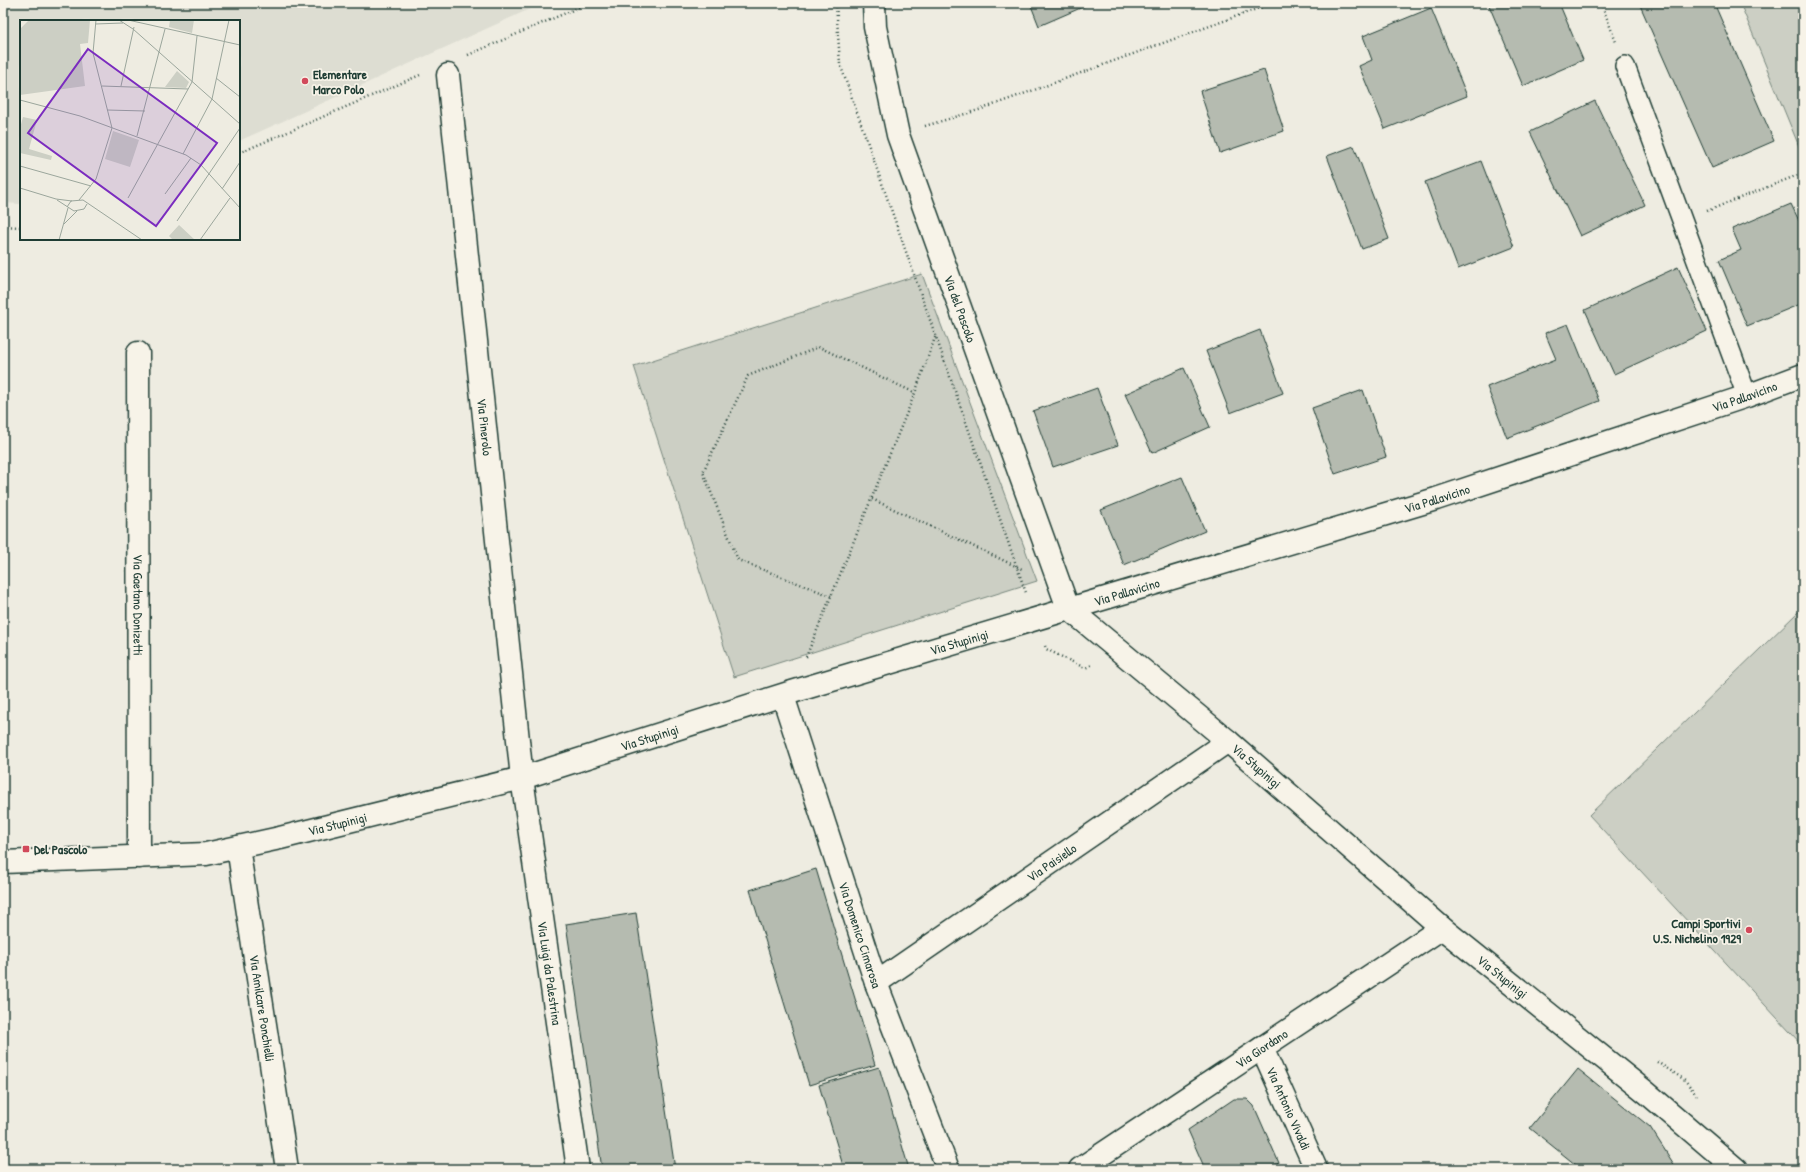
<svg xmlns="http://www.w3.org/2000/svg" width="1806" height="1172" font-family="'Patrick Hand',sans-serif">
<rect width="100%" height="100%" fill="#eeece1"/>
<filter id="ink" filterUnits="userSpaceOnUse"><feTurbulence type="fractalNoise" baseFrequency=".025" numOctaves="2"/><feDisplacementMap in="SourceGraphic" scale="8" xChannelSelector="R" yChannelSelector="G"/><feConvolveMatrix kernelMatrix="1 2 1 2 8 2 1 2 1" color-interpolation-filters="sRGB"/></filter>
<g filter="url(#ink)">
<path fill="#ddddd2" d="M3,3H543L239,141V21H21V204L3,203Z"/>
<path fill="#cccfc4" stroke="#76867c" d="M1740,3H1803V156Z
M922,274L1037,581L734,677L634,366Z
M1803,610V1046L1589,815L1797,613Z"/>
<path fill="#b5bbb0" stroke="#1f3d34" d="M1030,3H1092L1039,26Z
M1488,3H1559L1583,60L1523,86Z
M1639,3H1714L1774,141L1712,168Z
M1431,8L1467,96L1385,129L1359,66L1372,60L1363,36Z
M1264,70L1284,131L1220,153L1200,91Z
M1595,101L1645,205L1580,236L1530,132Z
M1354,146L1389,239L1362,249L1327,156Z
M1481,161L1514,247L1458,269L1425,182Z
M1791,204L1803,229V303L1747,326L1719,260L1741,250L1732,229Z
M1678,267L1707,331L1614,374L1585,310Z
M1568,324L1599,401L1507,438L1487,387L1556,359L1545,333Z
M1260,330L1283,393L1230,413L1206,351Z
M1184,368L1210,427L1152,453L1125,394Z
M1097,388L1118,445L1053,467L1033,411Z
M1363,390L1386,457L1335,474L1312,408Z
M1182,477L1205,531L1124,565L1101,510Z
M816,869L875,1065L809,1085L750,890Z
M636,913L675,1169H602L566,924Z
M879,1067L909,1169H844L819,1085Z
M1578,1069L1650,1127L1677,1169H1581L1530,1128Z
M1234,1099H1247L1254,1106L1279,1163L1266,1169H1205L1188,1130Z"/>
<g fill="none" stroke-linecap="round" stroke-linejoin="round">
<g stroke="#1f3d34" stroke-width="22">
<path id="lane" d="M1625,66L1747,396"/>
</g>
<g stroke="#1f3d34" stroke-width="25">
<g id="street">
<path id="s1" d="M874,3L875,27L898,135L1068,608"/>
<path id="s2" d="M448,75L522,778L578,1169"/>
<path id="s3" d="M138,353L139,857"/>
<path id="s4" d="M1068,608L1228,741L1442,928L1647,1093L1736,1169"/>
<path id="s5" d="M783,696L876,983L948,1169"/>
<path id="s6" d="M238,847L287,1169"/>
<path id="s7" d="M3,862L206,854L280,838L522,778L792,692L1436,499L1747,396L1803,375"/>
<path id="s8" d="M876,983L1228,741"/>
<path id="s9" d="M1262,1048L1316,1169"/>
<path id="s10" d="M1080,1169L1442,928"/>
</g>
</g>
<path stroke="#1f3d34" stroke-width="2.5" stroke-dasharray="1 3" stroke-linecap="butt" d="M836,3L840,64L1026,593
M1601,3L1616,42
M1800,3L1803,8
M468,55L589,3
M925,126L982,109L1273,3
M239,153L420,75
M1707,211L1803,173
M3,226L21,227
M872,499L1024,570
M831,596L738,560L703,472L748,376L819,347L915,393
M1045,646L1046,649L1085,668L1092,665
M806,657L915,393L936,335
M1657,1062L1685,1080L1697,1096"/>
<use href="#lane" stroke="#f7f3e8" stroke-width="19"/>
<use href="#street" stroke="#f7f3e8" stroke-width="22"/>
</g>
</g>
<g fill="#d1495b" stroke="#f7f3e8" stroke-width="1.5">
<circle cx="305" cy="81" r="4"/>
<rect x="22" y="845" width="8" height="8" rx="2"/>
<circle cx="1749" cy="930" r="4"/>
</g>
<g text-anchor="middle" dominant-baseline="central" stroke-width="3.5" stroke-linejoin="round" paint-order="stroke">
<g font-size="13" font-weight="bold" fill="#1f3d34" stroke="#f7f3e8" text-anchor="start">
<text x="313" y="74">Elementare<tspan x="313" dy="15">Marco Polo</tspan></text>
<text x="34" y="849">Del Pascolo</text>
<text x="1741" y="923" text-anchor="end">Campi Sportivi<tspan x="1741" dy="15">U.S. Nichelino 1929</tspan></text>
</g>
<g font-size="13" fill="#1f3d34" stroke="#f7f3e8">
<text stroke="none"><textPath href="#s1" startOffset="319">Via del Pascolo</textPath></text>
<text stroke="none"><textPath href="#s7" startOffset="1809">Via Pallavicino</textPath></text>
<text stroke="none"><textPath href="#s2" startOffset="354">Via Pinerolo</textPath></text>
<text stroke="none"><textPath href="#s7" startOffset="1485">Via Pallavicino</textPath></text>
<text stroke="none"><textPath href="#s7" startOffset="1161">Via Pallavicino</textPath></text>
<text stroke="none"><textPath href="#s3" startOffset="252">Via Gaetano Donizetti</textPath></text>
<text stroke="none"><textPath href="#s7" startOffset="986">Via Stupinigi</textPath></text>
<text stroke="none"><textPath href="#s7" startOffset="662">Via Stupinigi</textPath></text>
<text stroke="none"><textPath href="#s4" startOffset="246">Via Stupinigi</textPath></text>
<text stroke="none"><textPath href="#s7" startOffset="338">Via Stupinigi</textPath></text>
<text stroke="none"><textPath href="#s8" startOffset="213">Via Paisiello</textPath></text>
<text stroke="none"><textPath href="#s5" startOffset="251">Via Domenico Cimarosa</textPath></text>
<text stroke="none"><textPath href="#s2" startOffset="904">Via Luigi da Palestrina</textPath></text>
<text stroke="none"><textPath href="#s4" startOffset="570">Via Stupinigi</textPath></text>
<text stroke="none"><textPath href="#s6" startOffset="163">Via Amilcare Ponchielli</textPath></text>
<text stroke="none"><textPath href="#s10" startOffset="218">Via Giordano</textPath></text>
<text stroke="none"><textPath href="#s9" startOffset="66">Via Antonio Vivaldi</textPath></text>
</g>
</g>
<g transform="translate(20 20)">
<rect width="220" height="220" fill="#eeece1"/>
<path d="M9,0H70L68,23L60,24L65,66L0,75V9ZM150,0H174L172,13L149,7ZM157,51L169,62L166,68L145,67ZM3,97L17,100L9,129L32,136L31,140L0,133V108ZM93,111L119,120L110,147L85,139ZM159,205L175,220H153L149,216Z" fill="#cccfc4"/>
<path fill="none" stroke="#9ba69c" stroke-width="1" d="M76,0L73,33L92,108M99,0L113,9L220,104M108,0L220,25M75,4L103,3M196,58L220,77M82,66L168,69M101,66L114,7M0,80L60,96L166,135L181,145L220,188M87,90L125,91M117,116L145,9M163,134L192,79L209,0M0,146L71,166M0,168L36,179L52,181M202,169L220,142M145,174L171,138M108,178L172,62L177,16M37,180L54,191L64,189L67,184M59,180L76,159L92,108M47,187L51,181L63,180L122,220M157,201L220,108M44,204L57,191M39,220L48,188M180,220L210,178"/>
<path fill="#7b2cbf" fill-opacity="0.15" stroke="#7b2cbf" stroke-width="2" d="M68,29L197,123L136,206L8,113Z"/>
<rect width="220" height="220" fill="none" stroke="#1f3d34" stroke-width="2"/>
</g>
<rect width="1806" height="1172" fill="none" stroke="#f7f3e8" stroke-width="16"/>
<rect x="8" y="8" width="1790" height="1156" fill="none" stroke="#1f3d34" stroke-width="1.5" filter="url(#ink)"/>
</svg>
